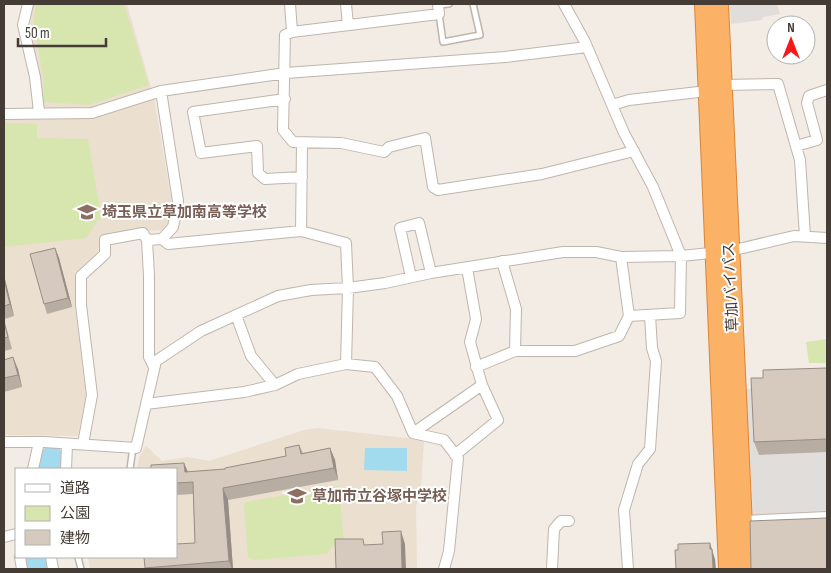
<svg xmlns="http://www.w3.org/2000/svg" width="831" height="573" font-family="'Sofia Sans Condensed','Noto Sans JP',sans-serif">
<rect width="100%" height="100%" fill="#f2ece5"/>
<path fill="#ebdfcf" d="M32,4H127L154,98L172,203L169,221L164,230L147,231L144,228L99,238L100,250L75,273V306L86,397L78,436L4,435V117L43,118L40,77L30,28Z
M317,428L424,440L421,486L416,507L417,569H90L88,557H176V469H137L139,457L146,446L162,461L188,457L209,461L304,430Z"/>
<path fill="#d6e6ae" d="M35,4H124L149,85L89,105L44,102L43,76L34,26Z
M4,123L37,124V138L88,139L101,216L86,238L4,247Z
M827,339V363H809L806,342Z
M339,486L344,545H333L327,554L254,560L248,557L244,506L246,502Z"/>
<path fill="#e0ddda" d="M730,4H777L780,14L763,17L762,20L731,24Z
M827,380V512L753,515L746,389L767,388Z"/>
<path fill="#a2dbee" d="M365,448H407V471L364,470Z"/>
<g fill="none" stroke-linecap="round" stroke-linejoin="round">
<path stroke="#a2dbee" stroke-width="21" d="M49,469L52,456
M35,557L37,569"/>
<g stroke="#c0b5ab" stroke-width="8">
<path id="lane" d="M438,5L449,4
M439,14L443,42L480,35L473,4
M130,469L133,447
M78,557L81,569"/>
</g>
<g stroke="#c0b5ab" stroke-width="12">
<path id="street" d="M28,4L23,25L35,77L39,112
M290,4L292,32
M346,4L348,25
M438,4L439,14L292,32L285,35L283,130L293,142L341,143L384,152L389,147L425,138L433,187L438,190L542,174L634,151
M564,4L585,42L624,133L653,187L681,256L680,313L629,316
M722,85L778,84L800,160L805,236
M161,91L178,201L173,227L162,239
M285,99L193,112L201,153L257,146L258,173L265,179L302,177
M612,105L629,100L707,91
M4,114L92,113L161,91L286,73L505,57L587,47
M796,146L817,140L807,103L809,96L827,90
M301,231L302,143
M147,240L162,239L168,244L301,231L346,243L348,288L346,364
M502,261L516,309L515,351
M411,277L400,228L419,223L431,273
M236,315L251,356L275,385
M476,367L515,351H575L619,336L629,316L621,257
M146,404L244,392L275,385L298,374L346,364L375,367L397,396L413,433L444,440L458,458L449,551L444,569
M413,433L482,385
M4,442H44L136,448L156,361L201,331L278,296L311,290L348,288L385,283L431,273L563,252H596L621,257L681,256L730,251L794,236L827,238
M83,444L92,395L81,305V276L105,254V240L143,233L147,240L149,276V357L154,367
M455,455L498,420L482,385L470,342L476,319L467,268
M33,469L39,442
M66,469L67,444
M743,521L827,517
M4,537L16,534
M20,557L22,569
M51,557L53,569
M552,569L554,529L561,521H569
M628,569L624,510L638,464L650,449L656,361L652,348L650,315"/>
</g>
<g stroke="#da8437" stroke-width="20">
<path id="highway" d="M704,4L728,569
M719,4L745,569"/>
</g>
<use href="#lane" stroke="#fff" stroke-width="5"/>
<use href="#street" stroke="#fff" stroke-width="10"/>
<use href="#highway" stroke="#fbb267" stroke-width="18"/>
</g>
<path fill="#b8ada3" d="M55,248L59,258L72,307L47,314L44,304Z
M4,275L14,316L4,319L12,349L4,351Z
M4,360L18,369L22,387L4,392Z
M827,368V452L759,455L754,442L763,378Z
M299,445L303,453L330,448L335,460L338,480L228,500L233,569H145V568L195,543L193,494L176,495V469L184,463L188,472L225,469L286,456Z"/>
<path fill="#968d85" d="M55,248L59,258L72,307L68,298Z
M4,275L14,316L10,304L4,280Z
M13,357L18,369L22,387L18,375Z
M330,448L335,460L338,480L334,468Z
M184,463L189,475L185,472Z
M223,488L228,500L233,569H232L229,561Z
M401,531L405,544L406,569H402Z
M710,543L715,559L716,569H713L712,555L710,549Z"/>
<path fill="#d6c9be" stroke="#968d85" d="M55,248L68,298L44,304L30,254Z
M4,280L10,304L4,306Z
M4,322L8,337L4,338Z
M13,357L18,375L4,378V360Z
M827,368V439L754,442L751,378H763V370Z
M299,445L301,454L330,448L334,468L223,488L229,561L145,568L144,557H176V544L195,543L193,482L176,483V469H151V465L184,463L185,472L225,469V468L286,456L285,448Z
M827,518V569H751L750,521Z
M401,531L402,569H336L335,539H363L364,545L383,544L382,532Z
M710,543V549H712L713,569H676L675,550H678V544Z"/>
<defs>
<g id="school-bare" transform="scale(1.5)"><path d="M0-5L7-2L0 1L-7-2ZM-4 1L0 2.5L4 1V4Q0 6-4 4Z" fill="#8d6e63" stroke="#fff" stroke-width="2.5" paint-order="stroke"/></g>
</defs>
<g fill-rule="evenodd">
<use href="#school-bare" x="87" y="212"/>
<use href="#school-bare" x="297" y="496"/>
</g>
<g text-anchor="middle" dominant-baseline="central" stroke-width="4" stroke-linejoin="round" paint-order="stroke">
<g font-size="15" font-weight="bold" fill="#785e54" stroke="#fff" text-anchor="start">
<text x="102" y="212">埼玉県立草加南高等学校</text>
<text x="312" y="496">草加市立谷塚中学校</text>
</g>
<g font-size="15" fill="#443c35" stroke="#fff">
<text transform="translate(731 287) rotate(-93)">草加バイパス</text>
</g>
</g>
<rect width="831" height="573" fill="none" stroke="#443c35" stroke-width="10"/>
<rect x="15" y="468" width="162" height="90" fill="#ffffff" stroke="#b4b1ae"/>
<rect x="25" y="484" width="25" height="8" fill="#ffffff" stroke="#b4b1ae"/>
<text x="60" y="493" font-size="15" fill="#443c35">道路</text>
<rect x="25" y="506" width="25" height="15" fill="#d6e6ae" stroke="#b4b1ae"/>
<text x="60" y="518" font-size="15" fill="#443c35">公園</text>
<rect x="25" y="530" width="25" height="15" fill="#d6c9be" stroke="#b4b1ae"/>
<text x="60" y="543" font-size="15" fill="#443c35">建物</text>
<g transform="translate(791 40)"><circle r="24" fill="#ffffff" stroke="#b4b1ae"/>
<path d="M0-4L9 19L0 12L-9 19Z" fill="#f6181b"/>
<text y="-8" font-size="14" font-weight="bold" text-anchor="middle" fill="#443c35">N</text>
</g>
<path d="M18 38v8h88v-8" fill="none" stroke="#443c35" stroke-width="2.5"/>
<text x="25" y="38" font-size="15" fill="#443c35" stroke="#ffffff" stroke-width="4" paint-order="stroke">50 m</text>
</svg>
